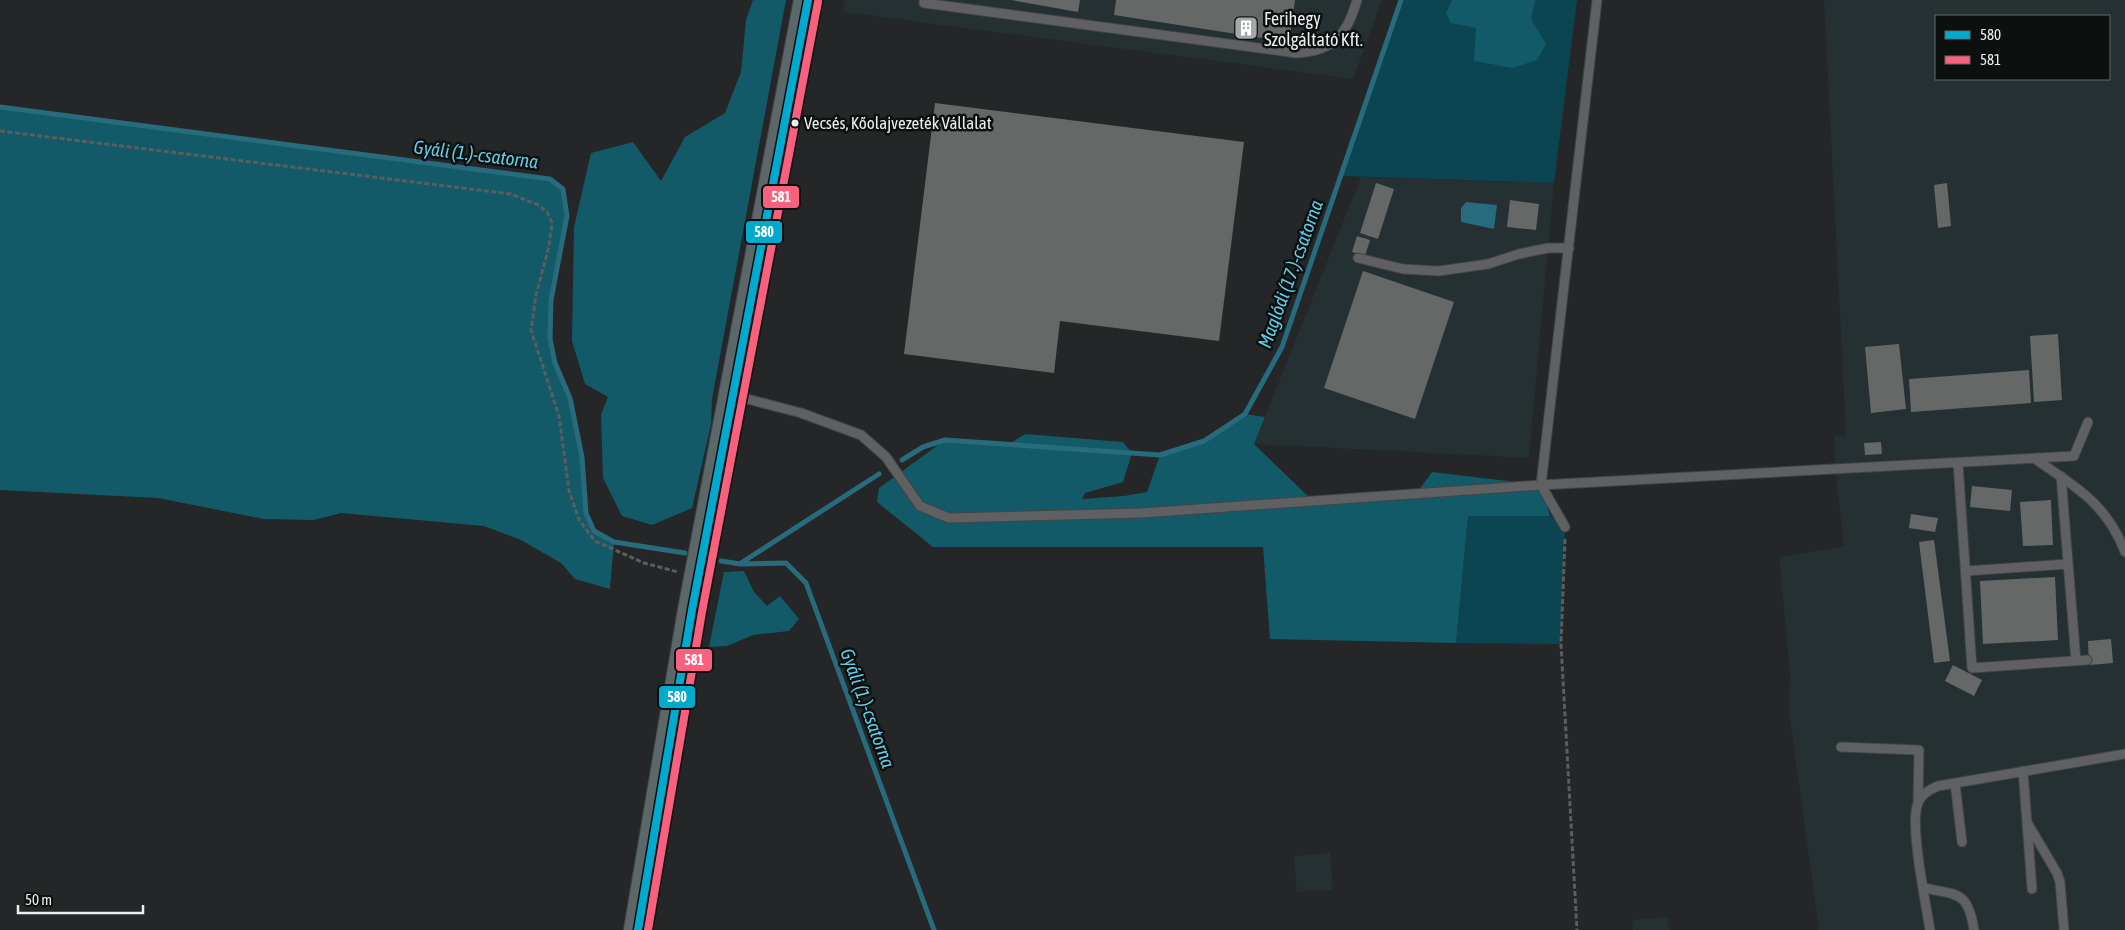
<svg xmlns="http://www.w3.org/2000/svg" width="2125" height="930" font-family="'Asap Condensed',sans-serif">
<rect width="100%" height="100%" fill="#242627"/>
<path fill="#253032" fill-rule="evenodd" d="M845,0H1382L1353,79L843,12Z
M1824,0H2125V930H1819L1789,712L1790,674L1779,557L1844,546L1835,467L1834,436L1846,435ZM1936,16H2109V79H1936Z
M1361,177L1554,183L1529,458L1254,444Z
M1330,853L1333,890L1297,892L1294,856Z
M1668,917L1669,930H1633L1632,920Z"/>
<path fill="#0b4551" d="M1401,0H1577L1554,183L1341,176Z
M1468,516H1550L1565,527L1561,644L1456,643Z"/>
<path fill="#135a69" d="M753,0H786L712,399L711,424L692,508L652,525L622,516L603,478L601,415L608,397L585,384L572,341L574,227L591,153L633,142L661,181L685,137L725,113L741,72L746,20Z
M1452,0H1535L1531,19L1546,44L1537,60L1513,68L1474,61L1476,28L1451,23L1446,13Z
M0,107L550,179L563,189L567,216L551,300L550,339L555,363L570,398L582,457L586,513L594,531L614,542L610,589L575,579L561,563L521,540L484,526L341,513L314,520L264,519L158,498L0,490Z
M1245,414L1265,417L1254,444L1313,501L1416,494L1432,472L1541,485L1550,516H1468L1456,643L1270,639L1263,547H933L877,502L879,488L945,440L1008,445L1025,434L1123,442L1132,453L1123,482L1085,493L1082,499L1124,496L1147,492L1160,455L1204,441Z
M744,571L754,592L767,606L780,596L799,619L789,631L753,635L727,646L709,647L724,572Z"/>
<path fill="#276b7c" d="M1466,202L1497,205L1494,229L1461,222V208Z"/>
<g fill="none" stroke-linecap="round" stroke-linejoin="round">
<path stroke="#276b7c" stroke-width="5" d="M0,107L550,179L563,189L567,216L551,300L550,339L555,363L570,398L582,457L586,513L594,531L614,542L685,553
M902,460L923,447L945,440L1160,455L1204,441L1245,414L1282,347L1401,0
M721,561L740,564L786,563L806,583L934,930
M741,563L879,474"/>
</g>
<path fill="#666868" d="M1011,0H1080L1078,12Z
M1116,0H1295L1289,42L1114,15Z
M935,103L1244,142L1219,341L1060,321L1054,373L904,354Z
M1376,183L1394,189L1378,239L1360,233Z
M1947,183L1951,226L1938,228L1934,185Z
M1510,200L1539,204L1536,230L1507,227Z
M1357,236L1370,240L1365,256L1352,252Z
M1363,271L1454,302L1415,419L1324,388Z
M2058,334L2062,400L2034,402L2030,336Z
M1899,344L1906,409L1871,413L1865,347Z
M2029,370L2031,403L1911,412L1909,379Z
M1881,442L1882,454L1865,455L1864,443Z
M1972,486L2012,490L2010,511L1970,507Z
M2051,500L2053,545L2023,546L2020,502Z
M1911,514L1938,518L1935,532L1909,528Z
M1934,540L1950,661L1934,663L1919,542Z
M2055,577L2058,640L1983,644L1980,581Z
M2111,639L2113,663L2089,665L2088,641Z
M1953,665L1982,680L1974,696L1945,681Z"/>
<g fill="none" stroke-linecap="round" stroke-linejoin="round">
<g stroke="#424445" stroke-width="11">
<path id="service" d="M924,0V3L1296,53C1334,51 1347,35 1357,0
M1358,258L1403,269L1439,271L1488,264L1519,254L1548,248H1569
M736,396L801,413L861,435L886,457L920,506L949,518L1141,513L1541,485L2074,456L2088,422
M2035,459C2075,486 2107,504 2125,552
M1958,463L1972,668L2087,660
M2061,476L2076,661
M1565,527L1541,485L1597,0
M1966,571L2068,564
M1841,747L1919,750L1918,801
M2023,771L2032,889
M1955,783L1962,842
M2028,824L2057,873L2060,882L2064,930
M1924,888C1958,895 1968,891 1974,930
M1930,930C1926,904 1909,823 1918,803C1921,794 1931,789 1938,786L2125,754"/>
</g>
<g stroke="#424445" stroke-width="30">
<path id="primary" d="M638,930L692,610L808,0"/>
</g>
<path stroke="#5b5d5e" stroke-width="3" stroke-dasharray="5 2.5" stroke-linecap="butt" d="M0,131L511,194L538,205L547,212L552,223L549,246L536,295L531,330L559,416L569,490L579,520L595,541L644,563L678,572
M1565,539L1561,644L1577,930"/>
<use href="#service" stroke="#5e6061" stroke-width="9"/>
<use href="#primary" stroke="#5b6768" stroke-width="28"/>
<g stroke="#0e1010" stroke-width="11">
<path id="bus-1" d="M638,930L692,610L808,0"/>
</g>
<g stroke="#0e1010" stroke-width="11">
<path id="bus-2" d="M648,930L702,612L818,2"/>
</g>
<use href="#bus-1" stroke="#00a9ce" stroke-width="8"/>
<use href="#bus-2" stroke="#f8607d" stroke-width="8"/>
</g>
<defs>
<g id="building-square" transform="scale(1.25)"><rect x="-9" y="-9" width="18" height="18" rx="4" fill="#a5a8a9" stroke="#0e1010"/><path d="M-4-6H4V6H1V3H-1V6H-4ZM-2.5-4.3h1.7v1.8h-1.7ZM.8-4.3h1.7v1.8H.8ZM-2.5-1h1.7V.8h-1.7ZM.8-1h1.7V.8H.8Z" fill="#fff"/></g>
</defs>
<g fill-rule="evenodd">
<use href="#building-square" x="1246" y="28"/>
</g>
<circle fill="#ebeeef" stroke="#0e1010" stroke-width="2" cx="795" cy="123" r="4.5"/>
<g text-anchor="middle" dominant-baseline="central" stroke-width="5" stroke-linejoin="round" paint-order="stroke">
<g font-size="17" fill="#ebeeef" stroke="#0e1010" text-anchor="start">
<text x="804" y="123">Vecsés, Kőolajvezeték Vállalat</text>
</g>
<g font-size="18" fill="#ebeeef" stroke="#0e1010" text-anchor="start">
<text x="1264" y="18">Ferihegy<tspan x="1264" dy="21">Szolgáltató Kft.</tspan></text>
</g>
<g font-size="19" font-style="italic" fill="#61cfea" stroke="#0e1010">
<text transform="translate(476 154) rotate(7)">Gyáli (1.)-csatorna</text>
<text transform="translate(1290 274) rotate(-70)">Maglódi (17.)-csatorna</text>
<text transform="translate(868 708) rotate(70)">Gyáli (1.)-csatorna</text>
</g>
</g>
<g stroke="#0e1010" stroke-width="2">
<rect x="762" y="185" width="38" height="24" rx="5" fill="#f8607d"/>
<rect x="745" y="220" width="38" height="24" rx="5" fill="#00a9ce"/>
<rect x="675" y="648" width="38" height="24" rx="5" fill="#f8607d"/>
<rect x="658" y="685" width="38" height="24" rx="5" fill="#00a9ce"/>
</g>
<g font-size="14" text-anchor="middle" font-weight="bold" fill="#fff">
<text x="781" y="202">581</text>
<text x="764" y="237">580</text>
<text x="694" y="665">581</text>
<text x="677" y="702">580</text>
</g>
<rect x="1935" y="15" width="175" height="65" fill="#0e1010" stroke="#666969"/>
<rect x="1945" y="31" width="25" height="8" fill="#00a9ce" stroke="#666969"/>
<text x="1980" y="40" font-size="15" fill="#ebeeef">580</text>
<rect x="1945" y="56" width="25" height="8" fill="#f8607d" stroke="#666969"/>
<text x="1980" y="65" font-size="15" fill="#ebeeef">581</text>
<path d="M18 905v8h125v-8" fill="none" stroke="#ebeeef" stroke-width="2.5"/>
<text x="25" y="905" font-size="15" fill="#ebeeef" stroke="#0e1010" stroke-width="4" paint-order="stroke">50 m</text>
</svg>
